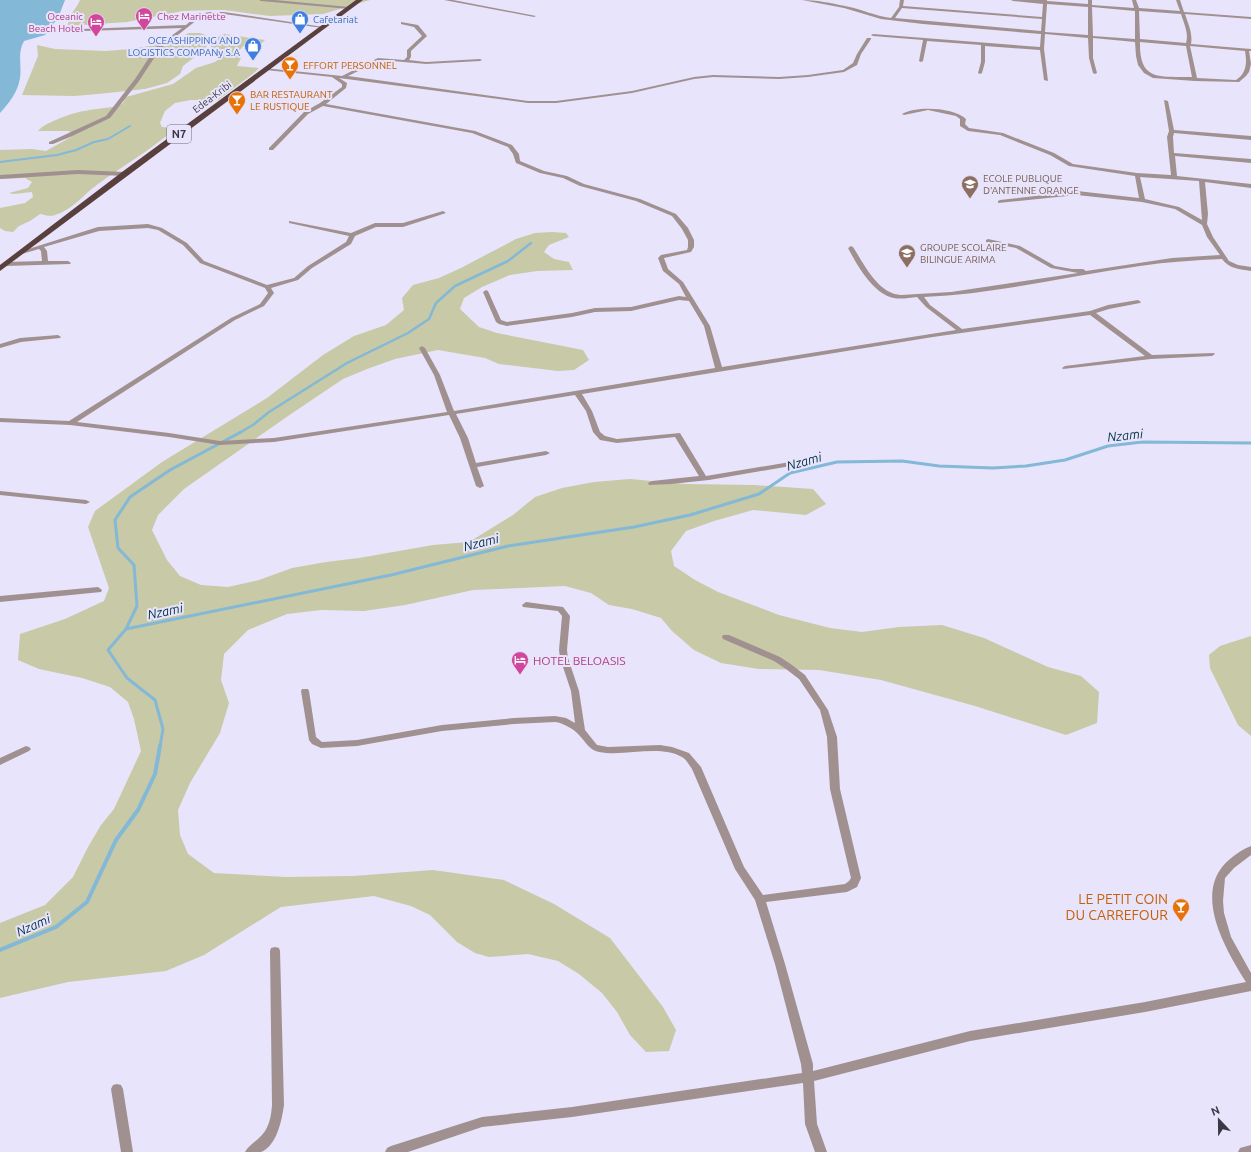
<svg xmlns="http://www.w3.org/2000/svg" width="1251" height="1152" font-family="Ubuntu,sans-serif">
<rect width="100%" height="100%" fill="#e8e4fb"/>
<path fill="#c7c9a7" d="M80,0H370L323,14L270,16L224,10H214L183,11L127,22L68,26C68,15 76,10 80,0Z
M189,33H200L206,35L209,41L205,49L183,66L180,74L167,83L145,89L98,94L74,96L22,95L38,56L37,45L55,49L106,51L131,49L168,43Z
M224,34L265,40L261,44H245L238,52L241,58L237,66L259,68L254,73L218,100H191L175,103L165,111L160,123L162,127L173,128L174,130C150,150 123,166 98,184C84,194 72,210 55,215C50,217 46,215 40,214L30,221L19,226L13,232L5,231L0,228V208L25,203L33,197L32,192L14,194L9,193L28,188L32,182L25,178L0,179V150L32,149L46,151L71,137V132L68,131H38C43,125 49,123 56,120C80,109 95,110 119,106L123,103L126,97L173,84L196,68L215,62L220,58V54L213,51L210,44L214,39Z
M552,232L566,233L569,237L549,245L544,252L554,259L569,262L573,270L537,271L510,275L482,287L464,298L460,309L479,327L497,333L583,350L589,360L574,370L558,371L499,364L485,358L438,350L395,359L367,369L343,379L288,416L184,489L158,515L152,530L167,560L180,576L201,585L228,587L259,580L292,568L326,562L359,558L433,545L469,542L513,515L535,497L562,488L594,482L630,479L685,484L754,485L813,489L826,504L806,515L753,510L714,521L686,531L671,551L674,566L695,580L718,592L779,615L830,628L862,632L899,627L942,625L984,638L1048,667L1081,676L1099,692L1097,723L1066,735L975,706L881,680L819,670L759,669L721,663L694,650L672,631L661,618L632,609L609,605L591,593L565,586L473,590L405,605L364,611L321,610L287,614L248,630L224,654L221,680L229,703L220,733L190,783L178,810L180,835L188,854L214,873L286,877L353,876L433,870L504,880L554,904L610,938L663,1007L676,1030L669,1051L646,1052L630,1035L617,1012L602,993L579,974L558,961L528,954L489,957L475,953L457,942L430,915L411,906L374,896L281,907L204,955L166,971L68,982L0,998V923L45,905L73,877L88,847L101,825L114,809L141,751L134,719L128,702L110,687L82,678L39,669L18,660L20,634L65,619L104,601L109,588L88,527L95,511L162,462L267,398L323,355L354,336L386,325L404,310L402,298L413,285L439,278L461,268L516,239L535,233Z
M1251,636V736L1238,725L1210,668L1209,655L1220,646Z"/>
<path fill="#83b8d7" d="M0,0H65L58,18L45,35L24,41C17,53 22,65 20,78C18,92 9,103 0,113Z"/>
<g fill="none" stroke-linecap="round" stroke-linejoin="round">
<path stroke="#83b8d7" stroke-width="2" d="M0,162L57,155L76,150L94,142L108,139L130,126"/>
<path stroke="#83b8d7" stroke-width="2.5" d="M239,433L253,425L269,412L347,363L408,333L429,319L436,303L455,286L508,261L531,243"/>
<path stroke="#83b8d7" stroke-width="3" d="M126,629L137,606L134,565L118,548L115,520L130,497L170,470L241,432
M160,747L163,729L155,700L127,678L108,650L126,629L391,575L508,546L634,527L690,515L759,494L790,473L837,462L902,461L939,466L993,468L1026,466L1065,460L1108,446L1142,442L1251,443"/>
<path stroke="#83b8d7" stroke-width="4" d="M0,950L56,927L87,902L116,840L138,810L155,774L160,746"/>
<path fill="#a09190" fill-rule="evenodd" d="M259,0H275L349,7L351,8L349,9L261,1Z
M444,0H453L536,16L534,17Z
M802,0C816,0 831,3 845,6C861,9 875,16 891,18L899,7L900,0H904L903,6L1042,17L1043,4L1013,1L1011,0H1047V1L1088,4V0H1092V5L1134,8L1132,0H1136L1139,8L1180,11L1176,0H1180L1184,12L1251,17V19L1185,14C1188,24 1193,33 1191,44L1251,49V51H1249L1251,64L1249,72L1246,76L1239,82L1195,81L1153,78L1144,73L1138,65L1136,56L1135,42L1093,38V58L1097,73L1095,74L1093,73L1089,58L1088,38L1045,34L1044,49L1048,81L1044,80L1040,50L985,46V62L982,73L980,74L978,73L981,62V45L927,41L923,61L921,62L919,61L923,40L873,36L871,35L873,34L1040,47L1041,34L923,24L881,19L844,8ZM1047,4L1088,7V35L1045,32ZM1092,7L1135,11V39L1093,36ZM902,8L1042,19L1041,31L895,18ZM1139,11L1181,14C1184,24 1189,33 1186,43L1140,39ZM1140,42L1186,46L1192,77C1161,76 1139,83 1140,42ZM1190,46L1245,51C1247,62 1247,73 1236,80L1197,78Z
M210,12H224L324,27L322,28L224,14H210L202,16L160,49L139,81L110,118L70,137L53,144H49V142L106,116L135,79L156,47L182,28L84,31H82V29L186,25L199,14Z
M401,22L418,25L427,36L411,51V57L409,60L426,62L480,59L482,60L480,61L426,64L381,60L348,76L528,101H556L632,91L694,77L713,75L779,77L808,75L843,70L853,63L857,54L867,38H871V39L861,54L857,65L844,72L808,77L779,79L713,77L694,79L632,93L556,103H528L339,78L347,83L346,88L326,104L475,131L512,145L519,154L520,161L544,171L567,176L584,184L640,199L676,214L688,228L694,240V247L691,252L664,258L668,269L683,282L710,326L722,367L956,330L926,307L917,297C908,298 899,300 890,297C871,290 857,265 848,248L851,246L853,247C864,264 878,294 901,295L951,292L1078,273L1051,268L1016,248L986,242V240L988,239L1020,246L1055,266L1072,269H1083L1086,271L1172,258L1220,255L1207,237L1202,225L1175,209L1142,202L1077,195L998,203V201L1000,200L1077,191L1139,198L1135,176L1069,166L1050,155L1000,135L968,131L960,126V119L956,116L928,110L904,115L902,114C916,106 953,107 966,119L965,124L969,128L1003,133L1054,153L1073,164L1137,173L1171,175L1167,137L1169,131L1164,100L1168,101L1174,130L1251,136V140L1174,133L1173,137L1174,153L1251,159V163L1175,156L1177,176L1251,184V188L1205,182L1208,214L1207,224L1213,237L1229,261L1238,265L1251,267V271C1240,269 1229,269 1222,259C1195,260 1167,262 1140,266C1068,276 997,294 924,297L930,305L962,329L1090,311L1108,305L1138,300L1141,302L1140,303L1109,309L1096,313L1152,355L1214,353L1215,354L1212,356L1151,359L1063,369L1062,368L1065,366L1145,356L1090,315L933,337L582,394L592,411L600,432L605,436L617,439L680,433L706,476L802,460L806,462L802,464L709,480L671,484L649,485L648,483L652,481L699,476L675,437L617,443L600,440L593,432L586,411L575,395L456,414L468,438L476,463L546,451L550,453L546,455L477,467L484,486L480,488L476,486L460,438L449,415L274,442L220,445L169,437L70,425L0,422V418L69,421L231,318L260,304L268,293L265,288L200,263L183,245L158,230L148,228L99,231L44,247L47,251L48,261H68L71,263L70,264L6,266L3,264L6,262L42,261L41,251L39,249L22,254L19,252L98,227L148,224L162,228L187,243L204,261L267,285L294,278L308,266L346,242L349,236L289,223V221L351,233L375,223H403L443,211L446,213L403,227H376L355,236L351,244L312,268L298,280L271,288L274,293L264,306L235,320L77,422L169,433L220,441L274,438L447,412L434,375L419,348L422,346L425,348L440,375L454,411L715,368L704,326L689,301L679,300L631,311L595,312L572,317L507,326L499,324L496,322L483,292L486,290L488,291L501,320L507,322L572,313L595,308L631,307L679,296L686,297L679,284L663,271L658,258L661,255L687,250L688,247V240L682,229L672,216L636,201L580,186L563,178L540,173L516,163L513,154L508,147L472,133L323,106L308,114L273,150H269V148L304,112L320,103L342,87V84L332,77L266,70H264V68L342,76L378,58L404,60L407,57V50L422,36L414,27L401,24ZM1140,177L1199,181L1202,220L1179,207L1145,199Z
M78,170L125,172L128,174L125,176L78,174L0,179V175Z
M58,335L61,337L60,338L21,342L0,348V344L20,338Z
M0,491L86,500L90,502L86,504L0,495Z
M98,587L102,590L101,592L0,602V596Z
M526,602L563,607L570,616L567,650L568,658L579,691L585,730L597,745L608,747L660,745L672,747L689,753L701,767L744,867L763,895L845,884L849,881L851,878L830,789L827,737L820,710L799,679L786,669L774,661L723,639L722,637L723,635H729L780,657L792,665L805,675L828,710L837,737L840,789L861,878L857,887L847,892L766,902L785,964L813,1064V1071L970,1031L1145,1002L1246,982C1225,949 1191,891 1230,859C1236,854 1243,849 1251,846V855L1234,868L1225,878L1223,901L1224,913L1231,937L1251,973V991L1145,1012L970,1041L814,1081L817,1124L827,1152H815L805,1124L803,1083L572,1117L482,1127L408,1152H385L387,1148L391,1146L482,1117L572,1107L802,1073L801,1064L775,964L755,900L735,869L692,769C689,765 686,759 682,757C659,744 625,757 599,752C589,750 586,742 579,735C574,729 563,723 555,722L514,724L442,731L357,746L321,748L312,744L309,740L301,691L302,689H308L309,691L316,737L322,742L357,740L442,725L514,718L555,716L566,718L575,723L571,691L560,658L559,650L562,616L558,611L523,607L522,605Z
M26,746L29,747L31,749L29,751L0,765V758Z
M275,947L279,948L280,951L284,1105C282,1119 277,1146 261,1152C257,1152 250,1152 245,1152C248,1146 254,1143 259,1138C269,1129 271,1118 272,1105L270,951L271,948Z
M117,1084L121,1085L123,1089L133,1152H121L111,1089L113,1085Z
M1251,1145V1152H1238L1240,1148Z"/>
<path fill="#593f3d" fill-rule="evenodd" d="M356,0H363L0,271V265L122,172Z"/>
</g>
<defs>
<g id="hotel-pin" transform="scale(0.9)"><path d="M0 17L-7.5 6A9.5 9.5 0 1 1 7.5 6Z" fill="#d1479c" stroke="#e8e4fb"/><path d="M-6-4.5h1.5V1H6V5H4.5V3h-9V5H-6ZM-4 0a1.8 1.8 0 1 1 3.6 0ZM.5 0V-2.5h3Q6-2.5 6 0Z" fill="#fff"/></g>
<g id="shop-pin" transform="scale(0.9)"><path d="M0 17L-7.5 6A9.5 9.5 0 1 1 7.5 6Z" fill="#3f7fe0" stroke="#e8e4fb"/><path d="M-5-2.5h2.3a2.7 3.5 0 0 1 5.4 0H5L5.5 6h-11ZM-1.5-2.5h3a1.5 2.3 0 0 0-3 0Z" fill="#fff"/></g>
<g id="bar-pin" transform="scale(0.9)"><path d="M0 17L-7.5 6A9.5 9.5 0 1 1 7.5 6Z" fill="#e8710a" stroke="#e8e4fb"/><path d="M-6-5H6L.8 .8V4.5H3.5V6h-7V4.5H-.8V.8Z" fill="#fff"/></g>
<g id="school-pin" transform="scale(0.9)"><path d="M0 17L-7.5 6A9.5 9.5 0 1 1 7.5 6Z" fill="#8d6e63" stroke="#e8e4fb"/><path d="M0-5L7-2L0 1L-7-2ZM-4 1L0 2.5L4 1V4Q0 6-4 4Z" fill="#fff"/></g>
</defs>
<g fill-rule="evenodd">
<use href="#hotel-pin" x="144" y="16"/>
<use href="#shop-pin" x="300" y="19"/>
<use href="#hotel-pin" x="96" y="22"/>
<use href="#shop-pin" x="253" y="46"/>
<use href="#bar-pin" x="290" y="65"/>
<use href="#bar-pin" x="237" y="100"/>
<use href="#school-pin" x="970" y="184"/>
<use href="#school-pin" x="907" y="253"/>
<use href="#hotel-pin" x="520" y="660"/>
<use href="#bar-pin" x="1181" y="907"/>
</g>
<g text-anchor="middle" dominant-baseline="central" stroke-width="4" stroke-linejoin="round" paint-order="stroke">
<g font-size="10" fill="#b23c85" stroke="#e8e4fb" text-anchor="end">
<text x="83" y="16">Oceanic<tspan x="83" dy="12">Beach Hotel</tspan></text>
<text x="157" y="16" text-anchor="start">Chez Marinette</text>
</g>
<g font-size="10" fill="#366cbe" stroke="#e8e4fb" text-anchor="start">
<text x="313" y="19">Cafetariat</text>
<text x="240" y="40" text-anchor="end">OCEASHIPPING AND<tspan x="240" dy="12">LOGISTICS COMPANy S.A</tspan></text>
</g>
<g font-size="10" fill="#c56008" stroke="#e8e4fb" text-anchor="start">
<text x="303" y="65">EFFORT PERSONNEL</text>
<text x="250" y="94">BAR RESTAURANT<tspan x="250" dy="12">LE RUSTIQUE</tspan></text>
</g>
<g font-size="10" fill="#3a3844" stroke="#e8e4fb">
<text transform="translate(212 97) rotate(-37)">Edea-Kribi</text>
</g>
<g font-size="10" fill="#785e54" stroke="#e8e4fb" text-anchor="start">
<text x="983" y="178">ECOLE PUBLIQUE<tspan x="983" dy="12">D'ANTENNE ORANGE</tspan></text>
<text x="920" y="247">GROUPE SCOLAIRE<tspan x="920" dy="12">BILINGUE ARIMA</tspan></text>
</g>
<rect fill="#e8e4fb" stroke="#6e6c7b" stroke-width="1" x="167" y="125" width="24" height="18" rx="3"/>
<g font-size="11" font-weight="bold" fill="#3a3844">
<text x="179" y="134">N7</text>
</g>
<g font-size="12" fill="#b23c85" stroke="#e8e4fb" text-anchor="start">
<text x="533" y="660">HOTEL BELOASIS</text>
</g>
<g font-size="13" font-style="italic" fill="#043348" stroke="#e8e4fb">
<text transform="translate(1125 435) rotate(-6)">Nzami</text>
<text transform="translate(804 461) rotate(-16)">Nzami</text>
<text transform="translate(481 542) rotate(-14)">Nzami</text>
<text transform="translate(165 611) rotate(-12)">Nzami</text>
<text transform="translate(33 925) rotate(-24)">Nzami</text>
</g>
<g font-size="14" fill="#c56008" stroke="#e8e4fb" text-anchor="end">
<text x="1168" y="899">LE PETIT COIN<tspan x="1168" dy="16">DU CARREFOUR</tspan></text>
</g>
</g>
<g transform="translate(1219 1120) rotate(338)" stroke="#e8e4fb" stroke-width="3" paint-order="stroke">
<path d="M0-3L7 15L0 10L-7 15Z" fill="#3a3844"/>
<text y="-6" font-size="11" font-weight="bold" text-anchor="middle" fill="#3a3844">N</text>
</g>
</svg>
